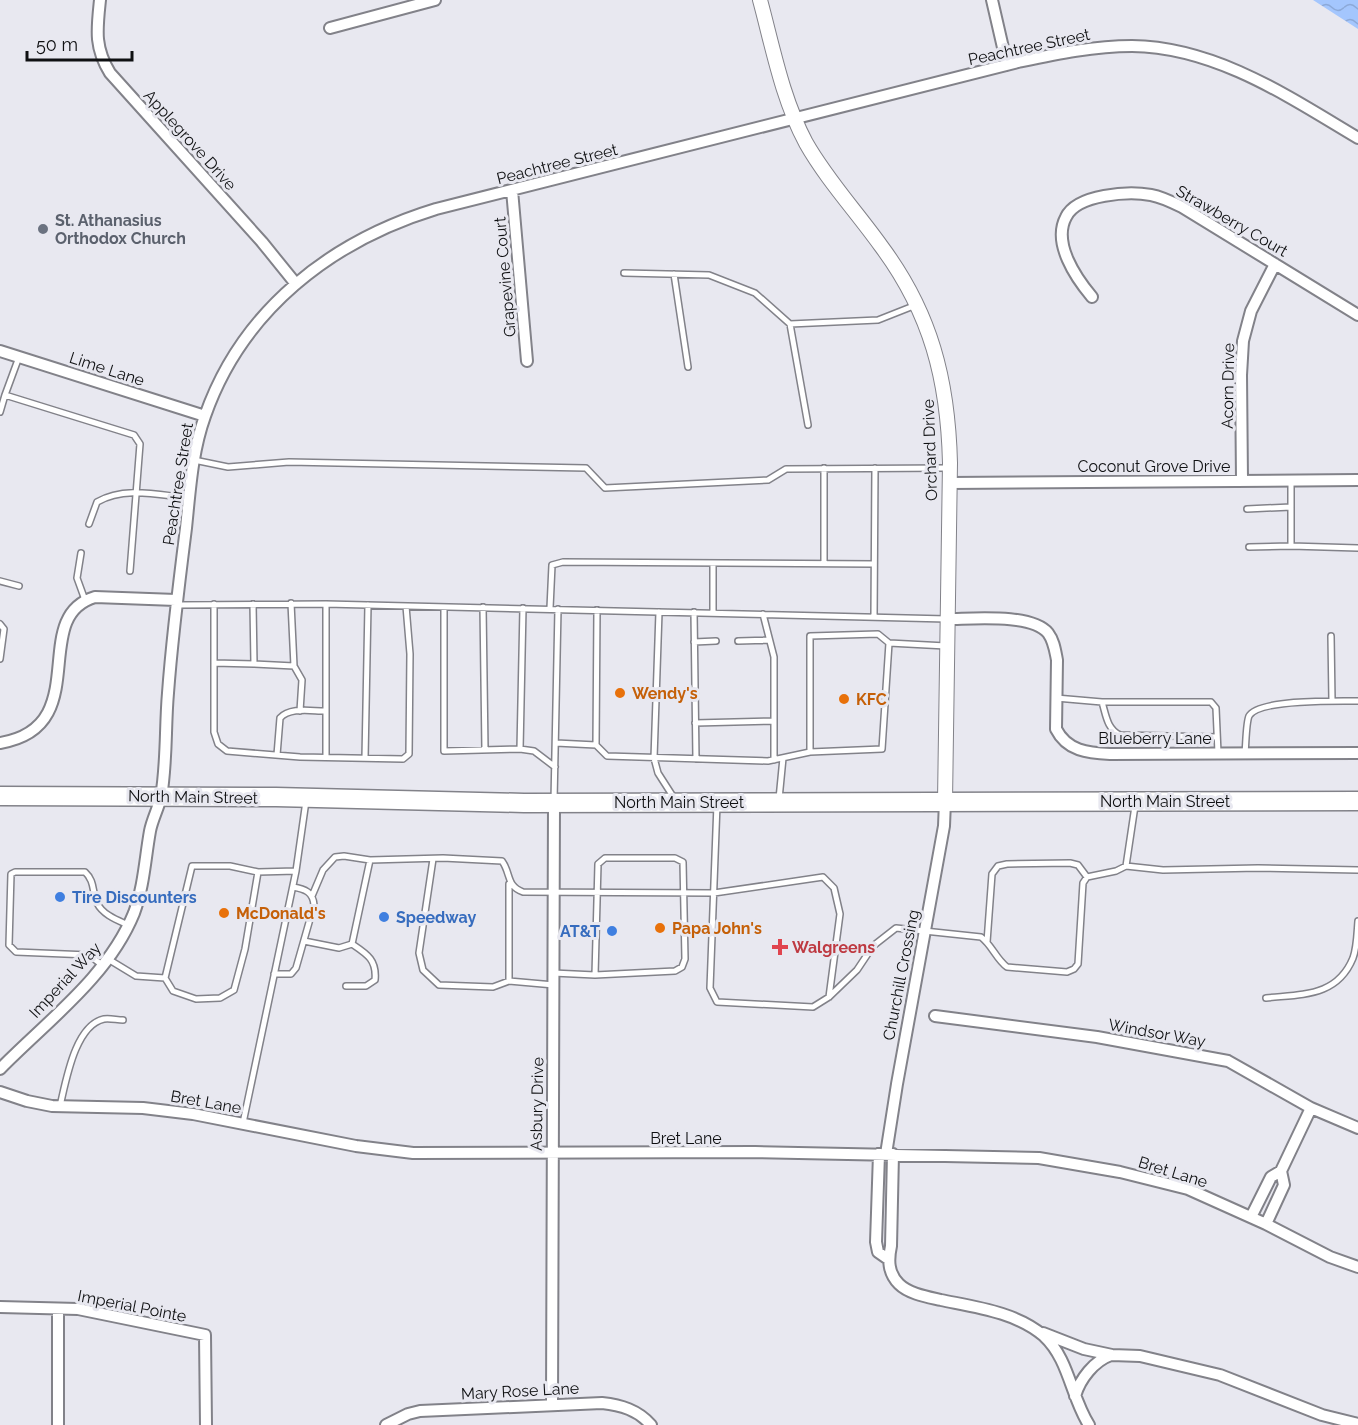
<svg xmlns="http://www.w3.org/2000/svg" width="1358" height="1425" font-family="Raleway,sans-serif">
<defs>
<pattern id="water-waves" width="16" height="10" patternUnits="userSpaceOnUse" patternTransform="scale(1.5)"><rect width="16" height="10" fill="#a4c6fd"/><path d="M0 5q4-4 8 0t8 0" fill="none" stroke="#8ca9d8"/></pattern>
</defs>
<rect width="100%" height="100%" fill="#e8e8f0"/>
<path fill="url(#water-waves)" d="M1313,0H1358V29Z"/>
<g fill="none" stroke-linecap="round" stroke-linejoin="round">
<g stroke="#828289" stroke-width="8">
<path id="service" d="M624,273L709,275L755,293L790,324L878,320L916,305
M674,274L688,367
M790,324L808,425
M19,357L5,395L134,435L140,444L130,571
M0,412L5,395
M194,460L228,467L289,462L586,468L605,488L768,480L786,469L948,468
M824,468V563
M1291,480V546L1358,548
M1247,509L1291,507
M89,524L97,502C125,486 158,495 189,498
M1249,547L1291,546
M81,553L77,578L85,600
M0,581L19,586
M291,603L294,666L302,680L300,711
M214,604V732L218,744L227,751L300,757L403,759L409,754L410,654L406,606
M253,604L254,664L294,666
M326,604V757
M177,605L326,604L947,619
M444,607V751L520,749L523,608
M483,607L485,750
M550,608L552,565L563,562L874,564
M597,610L596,745L607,756L768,761L810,752L882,749L889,643
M659,612L654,758L658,773L674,798
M694,612L696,759
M713,613V563
M763,614L774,657V760
M874,617L875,468
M0,624L4,629L0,659
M1331,636L1332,701
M738,641L769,640
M694,642L716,641
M214,663L254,664
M1056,698L1102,702H1211L1216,708L1218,753
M1102,702C1106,715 1107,729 1120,735L1217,737
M695,723L772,721
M556,743L596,745
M520,749L534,751L555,767
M810,752V636L878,634L889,643L946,646
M1245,753C1246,744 1246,723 1249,716C1258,699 1338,701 1358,701
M277,755L280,718C290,707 310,711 325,711
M365,758L368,605
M779,799L783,758
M554,801L558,609
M717,804L710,988L717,1002L813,1007L829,997L857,970L873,946L896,928L981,937C992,945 996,959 1007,967L1067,972L1074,969L1078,964L1083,883L1087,877L1116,871L1126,866L1135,806
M433,859L419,953L423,970L439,985L493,987L509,981
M1126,866L1163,870L1258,868L1358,870
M258,872L245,949L234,990L220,998L196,999L173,991L165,978L192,866H230L258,872L296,871
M509,884V981L554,985
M312,896L323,870L335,857L344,856L370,860L443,858L502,861C511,873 506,886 523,892L714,893L823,877L834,888L840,914L829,997
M304,941L339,948L352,944L370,860
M987,942L992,874L998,866L1007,864L1070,863L1078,865L1087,877
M108,959L136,976L165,978
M102,965L89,955L16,952L9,945L11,874L15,872H85C95,881 92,892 97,903C103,915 117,920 128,925
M553,973L595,975L675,971L682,967L685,959L683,862L675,858H605L598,864L595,975
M274,974H291L296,968L314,905C313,892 305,889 293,887
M346,986H366L375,980C377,960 367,954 352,944
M1266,998C1302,994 1337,997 1353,958C1357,947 1357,933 1358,921
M60,1106C66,1081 75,1025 104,1019C110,1018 117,1020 123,1020
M243,1123L296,871L306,801"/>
</g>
<g stroke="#828289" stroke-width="14">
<path id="minor" d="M100,0C97,29 94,47 110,73L262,242L296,284
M992,0L1007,65
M330,28L435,0
M512,190L527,361
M1092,297C1076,278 1052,243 1066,217C1077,194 1129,191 1151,195C1162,197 1172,202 1182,207L1358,315
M0,351L205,416
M1242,480L1241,375L1243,341L1251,311L1275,264
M949,483L1358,480
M947,619C972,619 1031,613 1048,633C1054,641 1055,650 1057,660L1056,729C1067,751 1088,753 1110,754L1358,753
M0,743C96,727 27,617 95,597L176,600
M935,1016L1097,1037L1228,1061L1311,1108L1358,1128
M0,1069C47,1021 108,977 134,913C144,886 145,859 150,831C152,820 158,809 161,797C167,763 165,727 168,693C172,638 179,583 186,528C190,490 192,452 205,416C242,310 331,241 436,209L1018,62C1056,54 1093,46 1132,46C1216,47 1289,97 1358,138
M0,1092L27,1101L52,1106L143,1108L193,1114L356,1146L413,1153L755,1152L1039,1158L1120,1172L1188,1189L1266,1224L1330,1257L1358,1267
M879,1154L876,1242L878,1252L888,1259
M886,1154L897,1084L944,826L945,801
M893,1154L891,1246C888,1260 888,1273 899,1284C909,1294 928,1297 941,1300C975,1307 1016,1312 1044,1336C1069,1359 1071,1397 1089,1425
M1251,1217L1271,1177L1281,1171
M1266,1224L1284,1185L1281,1171L1311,1108
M0,1307L78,1309L205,1335L206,1425
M58,1309V1425
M1043,1333L1084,1349L1112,1355L1140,1356L1220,1375L1322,1415L1358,1424
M1075,1396C1080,1379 1094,1361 1111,1355
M552,1405L554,803
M386,1425L408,1414L420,1411L602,1403C621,1405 638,1410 651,1425"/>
</g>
<g stroke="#828289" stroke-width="16">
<path id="tertiary" d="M760,0C773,48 782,98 806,143C827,180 856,211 881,246C931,313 948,380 950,463L945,801"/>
</g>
<g stroke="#828289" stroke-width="21">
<path id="primary" d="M0,796L276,797L524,803L1358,801"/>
</g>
<use href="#service" stroke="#fff" stroke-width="5"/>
<use href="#minor" stroke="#fff" stroke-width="10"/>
<use href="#tertiary" stroke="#fff" stroke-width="14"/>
<use href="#primary" stroke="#fff" stroke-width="18"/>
</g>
<circle fill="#6b7280" stroke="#e8e8f0" stroke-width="2" cx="43" cy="229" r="6"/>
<g fill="#e8710a" stroke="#e8e8f0" stroke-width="2">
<circle cx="620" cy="693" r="6"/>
<circle cx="844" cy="699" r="6"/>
<circle cx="224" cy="913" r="6"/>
<circle cx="660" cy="928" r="6"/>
</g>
<g fill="#3f7fe0" stroke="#e8e8f0" stroke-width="2">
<circle cx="60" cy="897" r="6"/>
<circle cx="384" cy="917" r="6"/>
<circle cx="612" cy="931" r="6"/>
</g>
<path fill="#e0444e" stroke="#e8e8f0" stroke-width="2" d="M777 938h6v6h6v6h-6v6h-6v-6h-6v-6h6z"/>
<g text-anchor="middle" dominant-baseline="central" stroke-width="6" stroke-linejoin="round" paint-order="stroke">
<g font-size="16" fill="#0f1012" stroke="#e8e8f0">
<text transform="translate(1029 47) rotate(-12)">Peachtree Street</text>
<text transform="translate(190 140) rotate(48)">Applegrove Drive</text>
<text transform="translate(557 164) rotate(-14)">Peachtree Street</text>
<text transform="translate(1232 221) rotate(30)">Strawberry Court</text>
<text transform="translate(505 277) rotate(-95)">Grapevine Court</text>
<text transform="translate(107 369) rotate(18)">Lime Lane</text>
<text transform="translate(1228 386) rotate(-89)">Acorn Drive</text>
<text transform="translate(930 450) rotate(-92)">Orchard Drive</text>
<text x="1154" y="466">Coconut Grove Drive</text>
<text transform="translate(178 484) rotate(-81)">Peachtree Street</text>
<text x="1155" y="738">Blueberry Lane</text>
<text transform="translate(193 797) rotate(1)">North Main Street</text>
<text x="1165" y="801">North Main Street</text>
<text x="679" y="802">North Main Street</text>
<text transform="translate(901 975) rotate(-79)">Churchill Crossing</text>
<text transform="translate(65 980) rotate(-47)">Imperial Way</text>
<text transform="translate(1157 1033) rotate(10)">Windsor Way</text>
<text transform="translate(206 1102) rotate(10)">Bret Lane</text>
<text transform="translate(537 1104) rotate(-89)">Asbury Drive</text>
<text x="686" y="1138">Bret Lane</text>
<text transform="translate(1173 1172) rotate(17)">Bret Lane</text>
<text transform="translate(132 1306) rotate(11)">Imperial Pointe</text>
<text transform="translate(520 1391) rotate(-3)">Mary Rose Lane</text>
</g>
<g font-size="16" font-weight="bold" fill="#5b616d" stroke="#e8e8f0" text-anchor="start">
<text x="55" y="220">St. Athanasius<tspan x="55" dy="18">Orthodox Church</tspan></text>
</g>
<g font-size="16" font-weight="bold" fill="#c56008" stroke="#e8e8f0" text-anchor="start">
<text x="632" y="693">Wendy's</text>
<text x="856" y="699">KFC</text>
<text x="236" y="913">McDonald's</text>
<text x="672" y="928">Papa John's</text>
</g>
<g font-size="16" font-weight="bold" fill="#366cbe" stroke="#e8e8f0" text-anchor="start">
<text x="72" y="897">Tire Discounters</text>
<text x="396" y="917">Speedway</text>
<text x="600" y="931" text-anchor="end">AT&amp;T</text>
</g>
<g font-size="16" font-weight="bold" fill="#be3a42" stroke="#e8e8f0" text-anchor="start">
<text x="792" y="947">Walgreens</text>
</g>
</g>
<path d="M27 51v9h105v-9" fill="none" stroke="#0f1012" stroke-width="3"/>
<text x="36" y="51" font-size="18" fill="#0f1012" stroke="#e8e8f0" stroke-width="4.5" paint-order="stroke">50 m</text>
</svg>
